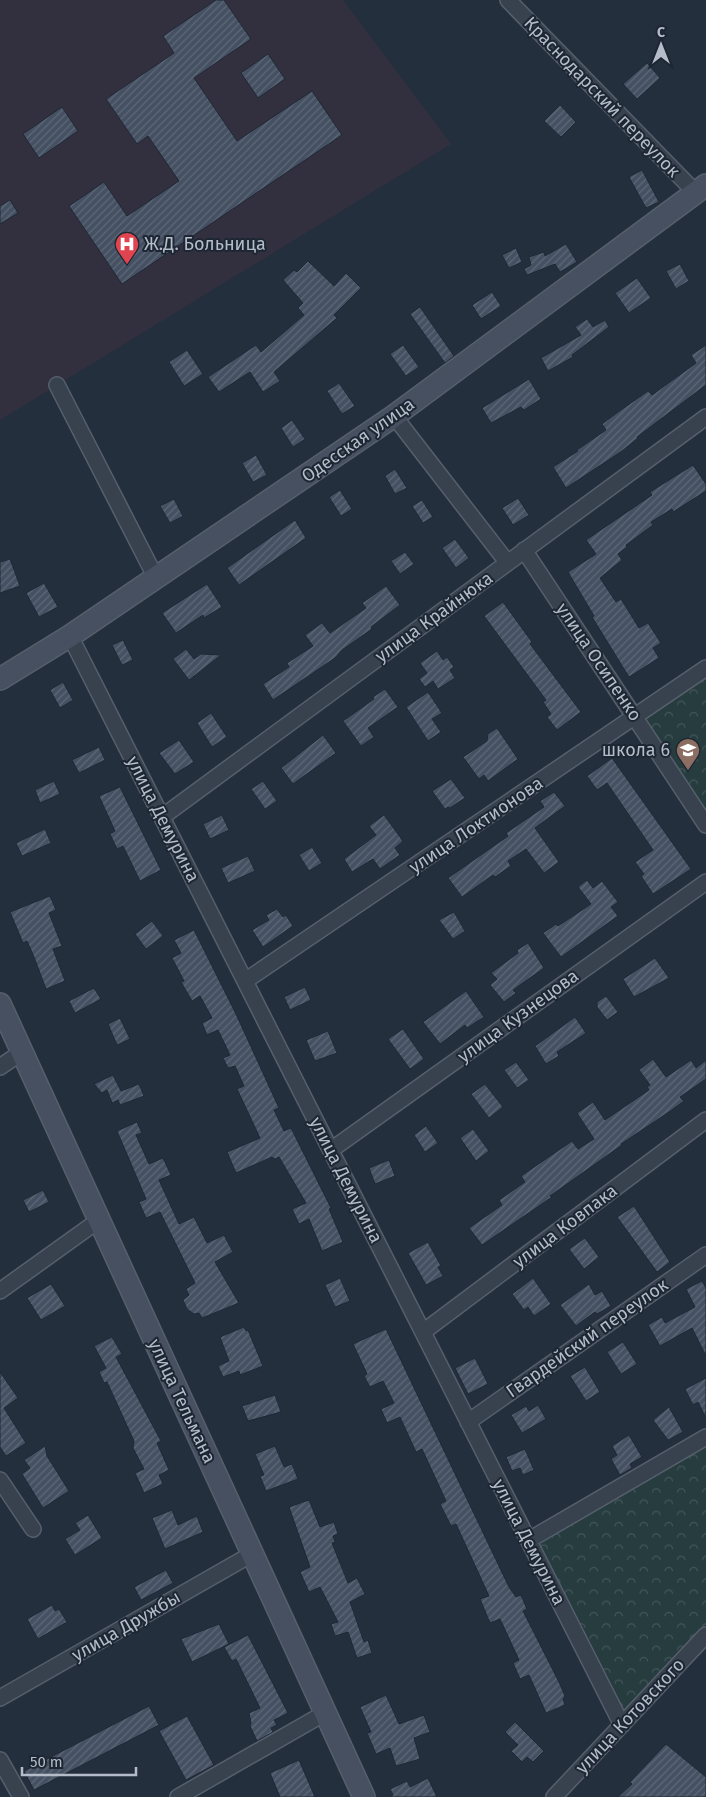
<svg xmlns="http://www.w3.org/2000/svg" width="706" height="1797" font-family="'Fira Sans',sans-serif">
<defs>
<pattern id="park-crowns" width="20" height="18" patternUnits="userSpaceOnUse" patternTransform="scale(1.25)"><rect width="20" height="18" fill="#263c3f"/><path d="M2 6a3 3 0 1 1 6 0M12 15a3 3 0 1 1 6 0" fill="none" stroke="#435659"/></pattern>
<pattern id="building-hatch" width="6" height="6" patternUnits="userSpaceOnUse" patternTransform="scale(1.25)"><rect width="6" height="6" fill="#455162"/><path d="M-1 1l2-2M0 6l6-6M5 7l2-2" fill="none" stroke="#5d6877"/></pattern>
</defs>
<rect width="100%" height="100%" fill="#242f3e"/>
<path fill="#32303f" d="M0,0H343L451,144L0,420Z"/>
<path fill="url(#park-crowns)" d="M706,668V824L635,717Z
M706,1437V1635L622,1725L529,1540Z"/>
<path fill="url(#building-hatch)" stroke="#1f2835" d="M216,0H224L251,39L194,78L237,141L312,91L342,135L122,284L69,206L104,182L127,216L179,181L148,136L137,144L106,99L174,53L163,36Z
M268,54L285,79L258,98L241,73Z
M647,63L660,78L637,99L623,84Z
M560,105L576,122L561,137L544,121Z
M62,107L78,131L39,158L23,134Z
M642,170L659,202L646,208L629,177Z
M10,200L18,213L0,224V206Z
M566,244L577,262L560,272L555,264L527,275L524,269L531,265L529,257L544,252L545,256Z
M516,248L522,262L509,268L502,255Z
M308,261L334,286L346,273L361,288L334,315L337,318L274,372L280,381L263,392L250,372L219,392L208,377L256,345L261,352L304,315L298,308L303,303L283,280L294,270L297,272Z
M680,264L689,281L676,289L666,271Z
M637,278L651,298L629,313L615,293Z
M492,292L501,306L481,319L472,305Z
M420,307L454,356L445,363L410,314Z
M587,319L593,327L605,320L609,327L572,355L573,357L548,371L541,358L581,335L575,327Z
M403,345L419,367L406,376L390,354Z
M706,345V385L637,437L638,438L622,451L566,488L553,467L578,451L577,450L606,430L602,424L618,412L648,391L652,395L696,363L691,355Z
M187,350L203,374L184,386L169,362Z
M529,379L541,399L524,410L521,407L491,423L482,408Z
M339,383L355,406L342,414L327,391Z
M292,420L305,439L293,447L281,428Z
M256,455L267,475L253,482L242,463Z
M693,465L706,484V491L673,512L672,509L651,522L653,525L626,545L627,547L618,554L622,560L600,578L616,602L621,599L639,628L648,623L661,643L653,648L659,658L629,677L592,617L594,616L568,572L596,554L586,540L652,495L650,492Z
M395,469L407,488L395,494L385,476Z
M340,490L352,509L341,516L329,497Z
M518,498L529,515L513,525L502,508Z
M174,499L183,516L170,523L160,506Z
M422,500L433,517L423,523L412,506Z
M295,520L306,538L239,585L227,568Z
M455,539L469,558L456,568L442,548Z
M405,552L414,564L400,574L391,561Z
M10,559L20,586L0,593V562Z
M44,583L58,607L39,617L26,593Z
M207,584L222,607L204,618L203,615L176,633L162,613Z
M386,586L400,605L371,627L372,629L342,650L335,658L273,700L263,684L289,667L287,663L313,646L305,635L322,623L330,633L366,608L362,603Z
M503,602L532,642L530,644L581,712L557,730L547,717L551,714L543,702L546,700L484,616Z
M123,640L133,660L122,665L112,645Z
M186,649L194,659L201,654L221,655L189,680L173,659Z
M437,651L443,660L447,657L454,667L450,670L455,678L438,689L433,681L425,687L419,679L427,673L420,663Z
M63,682L73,700L60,708L50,690Z
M385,689L398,707L368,728L374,737L361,746L343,721L374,699L373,697Z
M428,692L442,713L432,719L441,732L428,741L406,707Z
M211,713L227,737L212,747L197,723Z
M497,728L518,759L488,781L484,775L479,779L463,757L487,741L488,734Z
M323,735L336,753L293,784L281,768Z
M179,740L194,762L175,774L159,753Z
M99,747L105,760L79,773L72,760Z
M612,758L691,869L653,894L641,876L644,874L635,862L653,850L607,783L597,790L587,776Z
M451,779L465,798L450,808L448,807L445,809L432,791Z
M54,781L60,794L40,803L35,790Z
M263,781L277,801L265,809L251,789Z
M120,787L161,870L140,881L123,846L117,849L110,834L115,831L99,796Z
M554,792L565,806L535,828L559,862L544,873L526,849L508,861L511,866L495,877L493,875L462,897L448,878L508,836L506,833L544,807L540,801Z
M222,815L229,830L210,839L203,824Z
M384,815L403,841L395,848L400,855L380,869L373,859L352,872L344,859L376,835L369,826Z
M45,829L51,843L22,856L16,843Z
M312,847L322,863L309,871L299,855Z
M248,856L255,871L228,883L221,868Z
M587,880L593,888L602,881L618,902L611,907L618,916L561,957L543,933L556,924L558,926L591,904L578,887Z
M50,896L56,910L49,913L62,946L53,949L65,981L46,989L34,957L27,941L23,943L10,912Z
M277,909L283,917L286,915L293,926L263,947L252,930L269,920L266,915Z
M454,912L465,931L453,939L439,920Z
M152,921L163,936L146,949L135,934Z
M194,930L236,1014L279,1108L274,1110L284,1131L291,1128L331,1208L329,1209L343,1242L322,1251L309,1219L299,1224L292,1209L306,1203L279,1157L275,1159L272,1157L236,1173L227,1152L260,1138L237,1089L244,1086L235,1066L228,1068L223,1058L230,1055L218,1030L207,1035L202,1023L212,1018L200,996L192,1001L181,982L184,981L172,958L181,953L174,940Z
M528,943L544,968L513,990L516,993L504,1002L490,985L497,979L491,973L518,953L517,950Z
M655,958L669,978L634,997L623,979Z
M305,987L311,1000L290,1010L284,997Z
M94,988L101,999L75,1013L69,1001Z
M466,991L484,1017L467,1028L465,1025L440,1044L423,1022Z
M606,996L618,1012L607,1020L597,1007V1002Z
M575,1017L586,1033L557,1052L559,1056L546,1064L535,1046Z
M120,1018L130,1039L117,1045L108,1024Z
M403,1029L424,1059L410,1069L388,1039Z
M328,1031L337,1053L315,1061L306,1040Z
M653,1059L666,1077L691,1060L696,1068L706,1060V1079L680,1097L684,1101L669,1112L621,1144L622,1145L550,1196L552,1197L482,1245L469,1228L502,1205L499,1200L525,1182L521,1176L572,1141L578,1149L594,1139L577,1113L593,1102L605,1120L649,1090L647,1087L650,1085L639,1070Z
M516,1062L529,1080L517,1088L504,1070Z
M113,1075L121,1091L139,1084L144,1096L120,1105L118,1100L112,1103L107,1090L102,1093L94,1084Z
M485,1084L503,1107L489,1118L471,1094Z
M137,1122L142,1133L136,1135L149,1164L163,1158L171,1175L159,1180L179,1224L194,1217L207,1243L224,1235L233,1252L215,1262L239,1303L202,1318L199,1313L194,1314L187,1309L183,1300L189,1295L186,1289L195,1283L160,1212L146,1218L139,1202L146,1199L117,1131Z
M426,1126L438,1143L425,1152L414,1135Z
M473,1129L489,1151L476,1161L460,1138Z
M389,1160L395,1176L375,1184L369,1168Z
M43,1190L49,1202L29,1212L23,1200Z
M634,1206L670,1262L657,1272L617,1217Z
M585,1238L599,1257L584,1269L569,1249Z
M428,1242L441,1266L438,1267L443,1276L426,1285L408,1253Z
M340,1278L350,1301L335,1307L325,1285Z
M533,1278L551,1304L534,1316L528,1307L524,1310L512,1294Z
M702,1281L706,1288V1356L692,1328L660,1346L648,1325L662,1317L665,1323L695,1307L686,1289Z
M51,1284L65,1306L41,1320L27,1298Z
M589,1284L595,1295L602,1291L611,1306L597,1314L595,1312L576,1326L560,1305Z
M244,1327L246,1331L248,1330L263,1366L240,1375L239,1371L223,1377L218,1366L229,1361L220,1337Z
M386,1329L509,1587L516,1597L521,1595L527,1609L523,1611L559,1682L565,1696L563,1699L565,1705L546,1713L529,1675L520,1679L513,1663L519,1660L500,1619L490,1623L480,1599L489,1596L456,1524L451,1526L440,1504L446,1501L422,1449L416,1452L400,1417L387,1423L381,1409L394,1403L383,1381L370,1387L364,1376L367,1374L353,1344Z
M112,1337L122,1354L116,1357L161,1441L157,1443L169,1470L159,1475L163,1484L144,1493L135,1473L144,1469L133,1448L134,1441L107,1382L104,1383L99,1372L106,1368L94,1346Z
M623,1342L637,1364L621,1374L607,1352Z
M475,1358L488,1384L468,1394L455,1368Z
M585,1367L600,1392L586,1401L570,1376Z
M0,1372L18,1398L4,1408L26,1443L6,1456L0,1447Z
M706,1378V1418L698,1402L693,1405L685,1389Z
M275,1395L281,1412L248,1421L242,1406Z
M538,1405L546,1419L522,1433L511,1415L526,1406L529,1411Z
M669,1407L683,1432L668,1440L653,1420Z
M629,1435L642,1457L630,1464L632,1468L620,1475L611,1459L617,1455L612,1446Z
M45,1446L47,1456L69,1491L43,1508L22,1474L30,1468L24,1460Z
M275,1446L284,1467L292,1464L298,1479L266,1491L260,1476L264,1475L255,1454Z
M525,1449L534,1470L523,1475L520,1468L512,1471L506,1457Z
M309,1500L320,1527L334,1522L338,1534L333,1536L335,1542L332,1543L348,1583L357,1578L365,1594L350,1602L364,1642L368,1640L372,1653L357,1658L348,1632L335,1636L331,1624L338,1622L320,1587L309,1592L300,1572L310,1567L289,1507Z
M172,1510L178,1525L197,1516L203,1532L165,1549L152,1518Z
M88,1515L102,1538L75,1555L65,1539L80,1530L75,1523Z
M166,1570L173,1583L141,1600L134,1587Z
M52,1605L55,1611L59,1609L67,1622L38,1639L27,1619Z
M219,1624L229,1644L192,1662L181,1639Z
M248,1635L288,1713L274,1720L277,1725L271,1728L273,1732L257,1741L250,1726L251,1723L249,1713L260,1708L236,1659L232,1661L224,1647Z
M386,1695L399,1724L424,1715L430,1732L414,1738L420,1759L396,1766L390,1748L376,1754L367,1733L371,1732L360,1707Z
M149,1706L159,1725L34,1790L24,1771Z
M187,1716L214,1765L186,1780L159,1731Z
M515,1722L544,1751L533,1762L527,1757L522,1762L511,1751L518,1745L505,1732Z
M666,1744L706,1777V1797H618L632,1784L630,1782Z
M299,1760L315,1797H280L270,1773Z
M428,1778L437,1797H389L393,1795L390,1789L407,1781L410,1787Z"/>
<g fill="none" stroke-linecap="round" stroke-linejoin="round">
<g stroke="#565f6c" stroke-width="18">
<path id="street" d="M508,0L696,193
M57,385L156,578
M394,416L507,562
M524,550L706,825
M70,636L622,1725
M162,817L706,417
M245,981L706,668
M0,1067L22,1052
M331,1150L706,882
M0,1291L99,1220
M423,1332L706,1120
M468,1422L706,1255
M0,1480L33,1529
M529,1540L706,1437
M0,1698L252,1554
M0,1760L21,1797
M178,1797L325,1713
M554,1797L706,1635"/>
</g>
<g stroke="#565f6c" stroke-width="24">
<path id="secondary" d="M0,679L70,636L394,416L706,185
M0,1004L364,1797"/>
</g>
<use href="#street" stroke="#38414e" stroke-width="15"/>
<use href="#secondary" stroke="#465061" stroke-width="21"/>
</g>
<defs>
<g id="hospital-pin" transform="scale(1.25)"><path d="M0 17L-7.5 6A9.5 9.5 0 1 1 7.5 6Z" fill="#e0444e" stroke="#1d2633"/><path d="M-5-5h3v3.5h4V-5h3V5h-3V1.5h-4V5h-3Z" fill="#fff"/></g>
<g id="school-pin" transform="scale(1.25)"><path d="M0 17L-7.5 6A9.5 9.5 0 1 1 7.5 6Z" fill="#8d6e63" stroke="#1d2633"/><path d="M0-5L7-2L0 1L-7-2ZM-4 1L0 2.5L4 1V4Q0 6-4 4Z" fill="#fff"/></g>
</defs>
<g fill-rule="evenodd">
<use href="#hospital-pin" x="127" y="244"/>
<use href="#school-pin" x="688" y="750"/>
</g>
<g text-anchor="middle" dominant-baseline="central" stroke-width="4" stroke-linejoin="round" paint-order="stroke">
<g font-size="18" fill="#b4bcc9" stroke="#1d2633">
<text transform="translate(602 97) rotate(46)">Краснодарский переулок</text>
<text transform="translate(358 440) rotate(-35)">Одесская улица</text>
<text transform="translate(434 617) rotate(-36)">улица Крайнюка</text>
<text transform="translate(599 662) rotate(56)">улица Осипенко</text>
<text transform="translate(163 819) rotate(63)">улица Демурина</text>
<text transform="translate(476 825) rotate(-34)">улица Локтионова</text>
<text transform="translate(518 1016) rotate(-36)">улица Кузнецова</text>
<text transform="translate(346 1180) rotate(63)">улица Демурина</text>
<text transform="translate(565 1226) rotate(-37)">улица Ковпака</text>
<text transform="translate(587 1338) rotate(-35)">Гвардейский переулок</text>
<text transform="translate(182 1401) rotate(65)">улица Тельмана</text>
<text transform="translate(529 1542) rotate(63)">улица Демурина</text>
<text transform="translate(126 1626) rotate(-30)">улица Дружбы</text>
<text transform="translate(630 1716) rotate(-47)">улица Котовского</text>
</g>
<g font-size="18" fill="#b4bcc9" stroke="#1d2633" text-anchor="start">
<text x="144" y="244">Ж.Д. Больница</text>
<text x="670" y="750" text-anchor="end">школа 6</text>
</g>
</g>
<g transform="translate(661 45)" stroke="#1d2633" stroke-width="4" paint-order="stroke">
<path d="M0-4L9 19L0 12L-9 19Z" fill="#b4bcc9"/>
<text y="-8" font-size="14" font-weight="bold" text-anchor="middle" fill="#b4bcc9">С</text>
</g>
<path d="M22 1767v8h114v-8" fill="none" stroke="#b4bcc9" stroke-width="2.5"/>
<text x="30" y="1767" font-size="15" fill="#b4bcc9" stroke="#1d2633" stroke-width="4" paint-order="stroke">50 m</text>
</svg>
